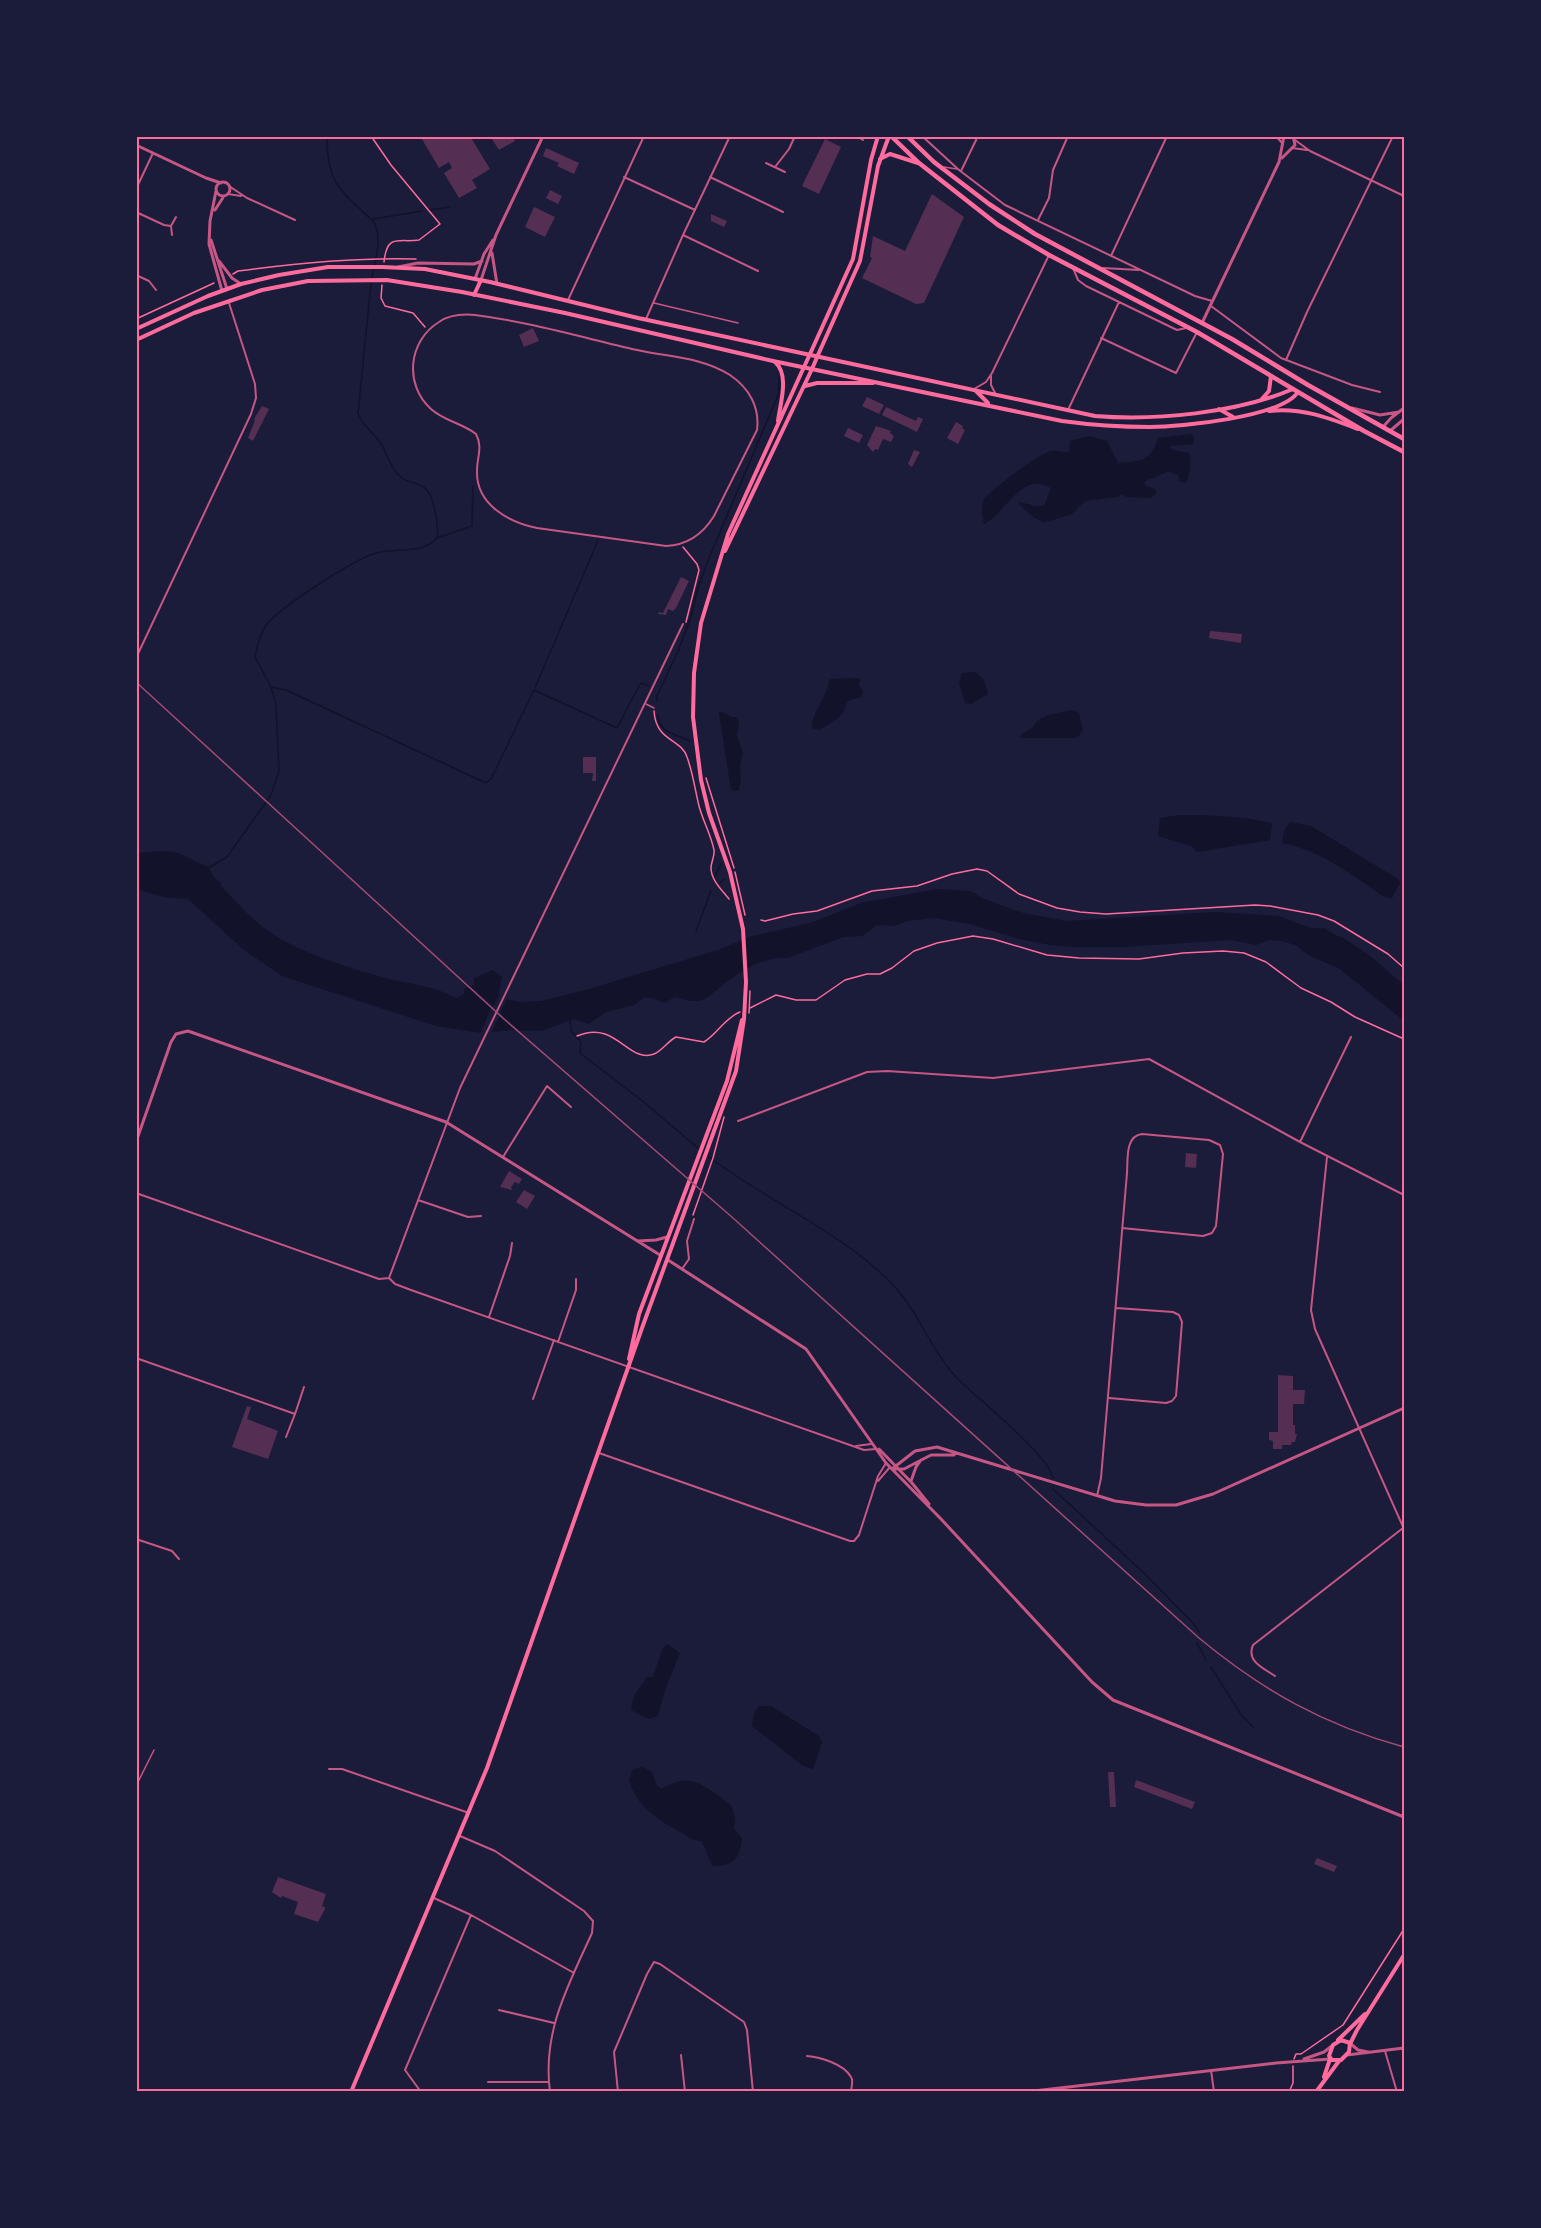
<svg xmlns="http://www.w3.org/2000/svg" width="1541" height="2228" font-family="Poppins,sans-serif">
<rect width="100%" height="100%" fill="#1b1b3a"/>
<path fill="#12122b" d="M1192,434L1194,438L1193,444L1169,446L1173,450L1189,453C1192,463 1190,474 1186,483L1179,481L1178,475L1168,471C1161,477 1149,477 1144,483L1146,486L1154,488L1157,493L1150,498L1127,497L1121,494L1118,497L1085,501L1072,514L1050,521L1043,522L1033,517L1019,504L1020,502L1034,506H1044L1051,488C1022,470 1006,513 984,524C982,515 980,504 986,497C994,487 1039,454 1051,451C1056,450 1063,453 1069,452L1070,441L1089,436L1107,441L1118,463C1140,461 1151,462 1158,438Z
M976,672L984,680L988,694L971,704L965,703L959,683L962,673Z
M860,678L859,685L863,691L862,697C839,701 851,704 841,715C835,721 826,726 819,730L812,728C811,714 827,697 830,679Z
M1072,710L1079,713L1083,730L1079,736L1074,738H1020L1022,734L1033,727L1037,721L1048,715Z
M720,711L732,717H736L739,722L737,736L743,753L740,767L741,781L738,791L731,790L719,713Z
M1180,815C1211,815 1242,816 1272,823L1270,840L1197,852L1191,846L1158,836L1160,818Z
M1291,822L1311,826L1398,879L1400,883L1392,898L1384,897C1353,875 1320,850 1282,843C1283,836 1284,826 1291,822Z
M164,851C186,852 190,861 209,867L213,876L221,883V886C237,902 252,921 271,933C302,953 346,967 382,977C407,984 433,985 456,998L464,994V989L474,985V978L493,970L502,977L498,998L521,1002L541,1001L589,989L721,949L749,937L810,923L861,903L937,889L970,891L984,899L1023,913L1067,921L1215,912L1279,916L1311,928H1324L1337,936L1342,937L1370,956L1404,985V1021L1340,969L1308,955L1296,945L1281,941L1269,940L1256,945L1231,940L1122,947H1073L1050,945L1019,939L970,924L934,918L907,921L895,926L877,925L862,936L843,937L788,958C765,955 738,973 720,987C715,991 708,998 702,1000C693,1003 683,999 674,997L665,1003L651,998H644L634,1005L606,1012L589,1024L574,1019L541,1031L513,1030L481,1033L436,1026L282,976L244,950L188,899L163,897L137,889V853Z
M667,1644L680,1653L666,1687L658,1716L649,1719L631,1710L634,1696L647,1677H653L662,1650Z
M759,1706H771L819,1736L822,1743L813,1769L803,1766L752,1726L754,1713Z
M643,1767L652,1772L656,1784L661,1789C667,1786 673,1783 680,1781C698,1777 718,1796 732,1806L735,1819L734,1829L742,1838C740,1858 734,1866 713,1866C707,1857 707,1849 701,1841L694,1840C667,1824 638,1812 629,1780L633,1769Z"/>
<path fill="#1b1b3a" d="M468,984L493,1006L501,993V995L508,997L501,1011L502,1015L522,1033H519L501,1017H499L490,1036L480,1034L491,1008L466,985Z"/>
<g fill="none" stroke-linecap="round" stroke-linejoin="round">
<path stroke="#12122b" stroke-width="1.5" d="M327,136C327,185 341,191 374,222C383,239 375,260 372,278
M429,210L450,207
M373,219L422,211
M437,538L472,526L473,486
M271,687L286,690L486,783L491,779L534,690L617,728L640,684L642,683L648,686
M535,688L599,538
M657,701V696L678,651L691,617L697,591L709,558L779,393V377
M658,715C659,734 677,734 690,741
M210,867L227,857L271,795L279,771L276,704L271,687L255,657C257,647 259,636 265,627C276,609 355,559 376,553C396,547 422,555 437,538C439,528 434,498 427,490C421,483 409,483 402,478C390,469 388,454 380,442C373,432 362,426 358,413L371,283
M715,876L721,864
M720,883L724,879
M696,931L711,891
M570,1020L571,1031L581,1042L580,1053L645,1103L699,1149
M708,1156C767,1202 842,1231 894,1286C921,1315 933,1356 962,1383C981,1401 1049,1456 1053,1478
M1053,1489L1144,1573L1194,1624L1199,1632
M1197,1643L1206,1660
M1211,1667L1242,1716L1253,1727"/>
</g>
<path fill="#542f53" d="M420,136H470L490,169L472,180L477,188L459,198L444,173L452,168L449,162L439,168Z
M490,136H513L515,141L499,150Z
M825,139L841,147L819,194L802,186Z
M546,148L579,163L574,174L557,166L559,163L543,156Z
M550,190L562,196L558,204L546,198Z
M932,194L964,217L924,303L916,304L862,278L872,258L870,257L873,236L905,251Z
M534,207L555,217L545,237L525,227Z
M711,214L727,221L724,227L711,221Z
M533,328L539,341L524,347L519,335Z
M867,397L884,405L879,414L862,406Z
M262,406L269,409L253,441L248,438L255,420L254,419Z
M886,407L916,421L918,417L923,419L917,432L882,415Z
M956,422L963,426L962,428L965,430L958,444L947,438Z
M876,426L891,431L890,433L894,436L891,442L883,439L878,450L875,449L873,452L867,445Z
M848,428L863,435L859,443L844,436Z
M914,450L920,452L912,467L908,464Z
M681,577L689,581L676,608L673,611L668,609L666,615L658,614L659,612L663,613Z
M1210,631L1242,634L1241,643L1209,638Z
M583,757H596V781H592L593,773H583Z
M1186,1153L1197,1154L1196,1168L1185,1167Z
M509,1171L522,1179L519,1184L515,1182L511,1187L512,1190L500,1187Z
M524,1190L535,1196L527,1209L516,1202Z
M1278,1375L1293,1376V1390H1305L1304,1404H1293V1425H1295V1434H1297L1295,1442H1292L1291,1445H1282V1449H1273V1441L1269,1440V1432H1278Z
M247,1406L251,1407L247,1419L278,1431L268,1459L232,1447Z
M1108,1772H1114L1116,1807H1110Z
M1136,1780L1195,1802L1192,1809L1134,1787Z
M1317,1858L1337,1866L1334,1872L1314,1864Z
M278,1877L326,1894L322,1906L325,1907V1909L318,1922L294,1914L298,1902L282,1896L281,1898L272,1892Z"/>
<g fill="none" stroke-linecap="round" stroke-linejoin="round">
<path stroke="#ff6b9d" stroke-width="1.5" d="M371,136L391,165L440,224L419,240C398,243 387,233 384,262
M233,274L238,271C297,263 356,257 416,259
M382,285L381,298L385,306L413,313L425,327
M136,319L214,283
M683,547L697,564L699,570L686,622
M654,711C656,742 681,738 687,757C693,773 695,790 699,806C703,821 711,835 714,850C715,856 711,862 711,868C711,880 722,890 729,899
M706,778L734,868
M735,872L745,915
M761,920L765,921L793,914L817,911L872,891L917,886L952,874L977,869L987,871L1019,894L1057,908L1080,912L1106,914L1255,905L1270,906L1318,915L1334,921L1388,954L1404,968
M750,1008L776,995L796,1000H816L845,980L867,974H880L892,968L914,951L937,943L973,936L993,939L1047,955L1079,958L1139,959L1183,953L1223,951L1244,953L1266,962L1301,988L1331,1002L1355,1017L1404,1039
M749,1013L750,991
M577,1036C616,1019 628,1064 654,1054C662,1051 668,1041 676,1037L704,1042C717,1034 726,1017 740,1012
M693,1215L713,1158L724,1117
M1294,2059L1296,2054H1301L1343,2025L1404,1929
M1289,2092L1293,2083V2066"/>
<path stroke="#c65784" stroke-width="1.5" d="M944,167L957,169
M654,303L738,323
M646,704L654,708
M136,1786L154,1750"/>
<path stroke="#c65784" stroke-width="2" d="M856,136L863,140
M922,136L959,170L1005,205L1195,296L1212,301
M1276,136L1282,143
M1295,140L1310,151L1404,196
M1292,148L1307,150
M766,163L785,172
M775,167L789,149L795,136
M961,171L978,136
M624,177L695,210
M710,177L783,212
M229,186L247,198L295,220
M136,189L153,153
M228,194L241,196
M136,212L164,225L171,226
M1038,220L1049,198L1053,170L1068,136
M172,235L171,226L176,217
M683,235L758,271
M1111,256L1167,136
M1073,268L1078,280L1086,286L1177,330L1186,328
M1103,268L1139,270
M136,275L149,281L156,290
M568,300L644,136
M1211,306L1281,358L1352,385L1380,392
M475,315C530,322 584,338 637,350C668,357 702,357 730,375C749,388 760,407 757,430L714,516C703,534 688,545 666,546L537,528C509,522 476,505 477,471C477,457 483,447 476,434C462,423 444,421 431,409C404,385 408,341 439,322C449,315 464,314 475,315Z
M646,319L683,235L730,136
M1101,338L1176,373L1197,332
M1286,360L1307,312L1393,136
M991,376V385L995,393
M974,389L986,382L992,373L1049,255
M1068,410L1119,302
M136,658L251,414L256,398L255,384L229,303
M738,1121L867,1072L887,1071L993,1078L1149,1059L1300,1142L1404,1195
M1300,1142L1351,1037
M503,1157L547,1086L571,1107
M1327,1157L1311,1310L1315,1329L1404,1529
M136,1193L379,1279L389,1278
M418,1200L468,1217L481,1216
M682,1269L689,1259L687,1241L694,1219
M389,1278L460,1088L683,624
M389,1278L395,1284L411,1290L864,1450L876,1449
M489,1317L510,1256L512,1243
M558,1342L576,1290V1279
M136,1358L295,1414L304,1387
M1109,1398L1166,1403L1172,1401L1176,1396L1182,1322L1179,1315L1173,1312L1116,1308
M533,1399L554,1340
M286,1437L295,1414
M856,1446L871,1444
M599,1453L850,1541H854L859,1535L878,1476L886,1463
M878,1481L890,1467
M1097,1496L1101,1478L1127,1173C1128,1159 1125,1136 1142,1134L1209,1140L1220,1145L1223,1154L1216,1226L1212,1233L1203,1236L1122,1228
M136,1539L172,1551L179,1559
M1275,1676C1263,1668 1246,1661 1253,1645L1403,1528
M329,1769H342L469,1813
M460,1836L495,1851L584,1911L593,1921L592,1933C568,1986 542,2032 550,2092
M434,1898L471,1915L574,1973
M499,2010L554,2023
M1385,2051L1397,2092
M681,2055L685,2092
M807,2056C820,2057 844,2064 851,2077C854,2081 851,2087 851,2092
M1211,2070L1214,2092
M488,2082H548
M421,2092L405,2070L471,1915
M618,2092L614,2052L647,1974L654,1962L660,1964L744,2022L747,2030L753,2092"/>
<path stroke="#c65784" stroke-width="3" d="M136,145L206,178L221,183
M1282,158L1295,145L1293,136
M216 189a7 7 0 1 1 14 0a7 7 0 1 1-14 0Z
M216,191L210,221L209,244L222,291
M215,210L224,196
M211,240L227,289
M492,253L497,284
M219,261L232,278L241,284
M398,267L418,263L474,264L482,261
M475,279L484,254L493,240
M481,280L496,235L543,136
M1202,323L1279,162L1284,136
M1352,408L1380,415L1399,412
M1383,427L1391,418L1404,408
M1390,431L1404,419
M136,1142L171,1042L176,1034L188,1031L446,1122L660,1255
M638,1241L656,1240L667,1237
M668,1260L806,1349L886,1463L941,1519L1092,1682L1113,1700L1404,1817
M879,1449L912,1483L929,1504
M892,1469L915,1451L937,1447L1115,1501L1146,1505H1176L1213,1494L1404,1408
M893,1469H904L931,1455H954
M911,1481L916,1467L921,1460
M1351,2044L1358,2050L1368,2052
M1347,2055L1404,2048
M1304,2059L1324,2052L1333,2045
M1025,2092L1276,2063L1330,2059"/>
<path stroke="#ff6b9d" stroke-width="4" d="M880,159L890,154L918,163
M810,354L853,259L871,160L878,136
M818,355L860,261L878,166L889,136
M775,362C790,375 780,404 778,421
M805,386L817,383H873
M725,551L812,369
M629,1359L639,1314L727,1081L742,1020
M1338,2040L1365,2014
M1341,2040L1350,2043L1349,2052L1341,2060H1332L1329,2056L1333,2045Z
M1350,2044L1357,2030L1404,1955
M1324,2077L1330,2059
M351,2092L487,1768L642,1328L736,1071L744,1019L746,982L743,929L730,872L709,813L701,780L693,717L694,673L701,623L728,534L804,367
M1316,2092L1339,2061"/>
<path stroke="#ff6b9d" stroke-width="4" d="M474,295L481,280
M136,329L208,296L241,284L279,275L328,267H382L425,269L490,282L638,318L1095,416C1155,421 1237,413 1293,389
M136,340L194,313L262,290L308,281L387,280L462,292L565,313L773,361L1062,421C1091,425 1120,427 1150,427C1180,427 1282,417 1298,392
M804,367L810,354
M812,369L818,355
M976,391L988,403
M1261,400L1269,391L1271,376
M1219,409L1233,417
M1269,411C1301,407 1329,418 1358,429"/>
<path stroke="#ff6b9d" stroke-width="4.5" d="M891,136L919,163L998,225L1049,255L1197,332L1364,431L1404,452
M907,136L934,162L989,204L1035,234L1232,339L1308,385L1404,439"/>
<path stroke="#a44b75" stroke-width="1.5" d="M136,682L504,1019L733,1218L1199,1638C1263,1691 1324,1725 1404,1747"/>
</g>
<rect width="1541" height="2228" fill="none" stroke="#1b1b3a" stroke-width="276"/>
<rect x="138" y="138" width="1265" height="1952" fill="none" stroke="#ff6b9d" stroke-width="2"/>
</svg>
